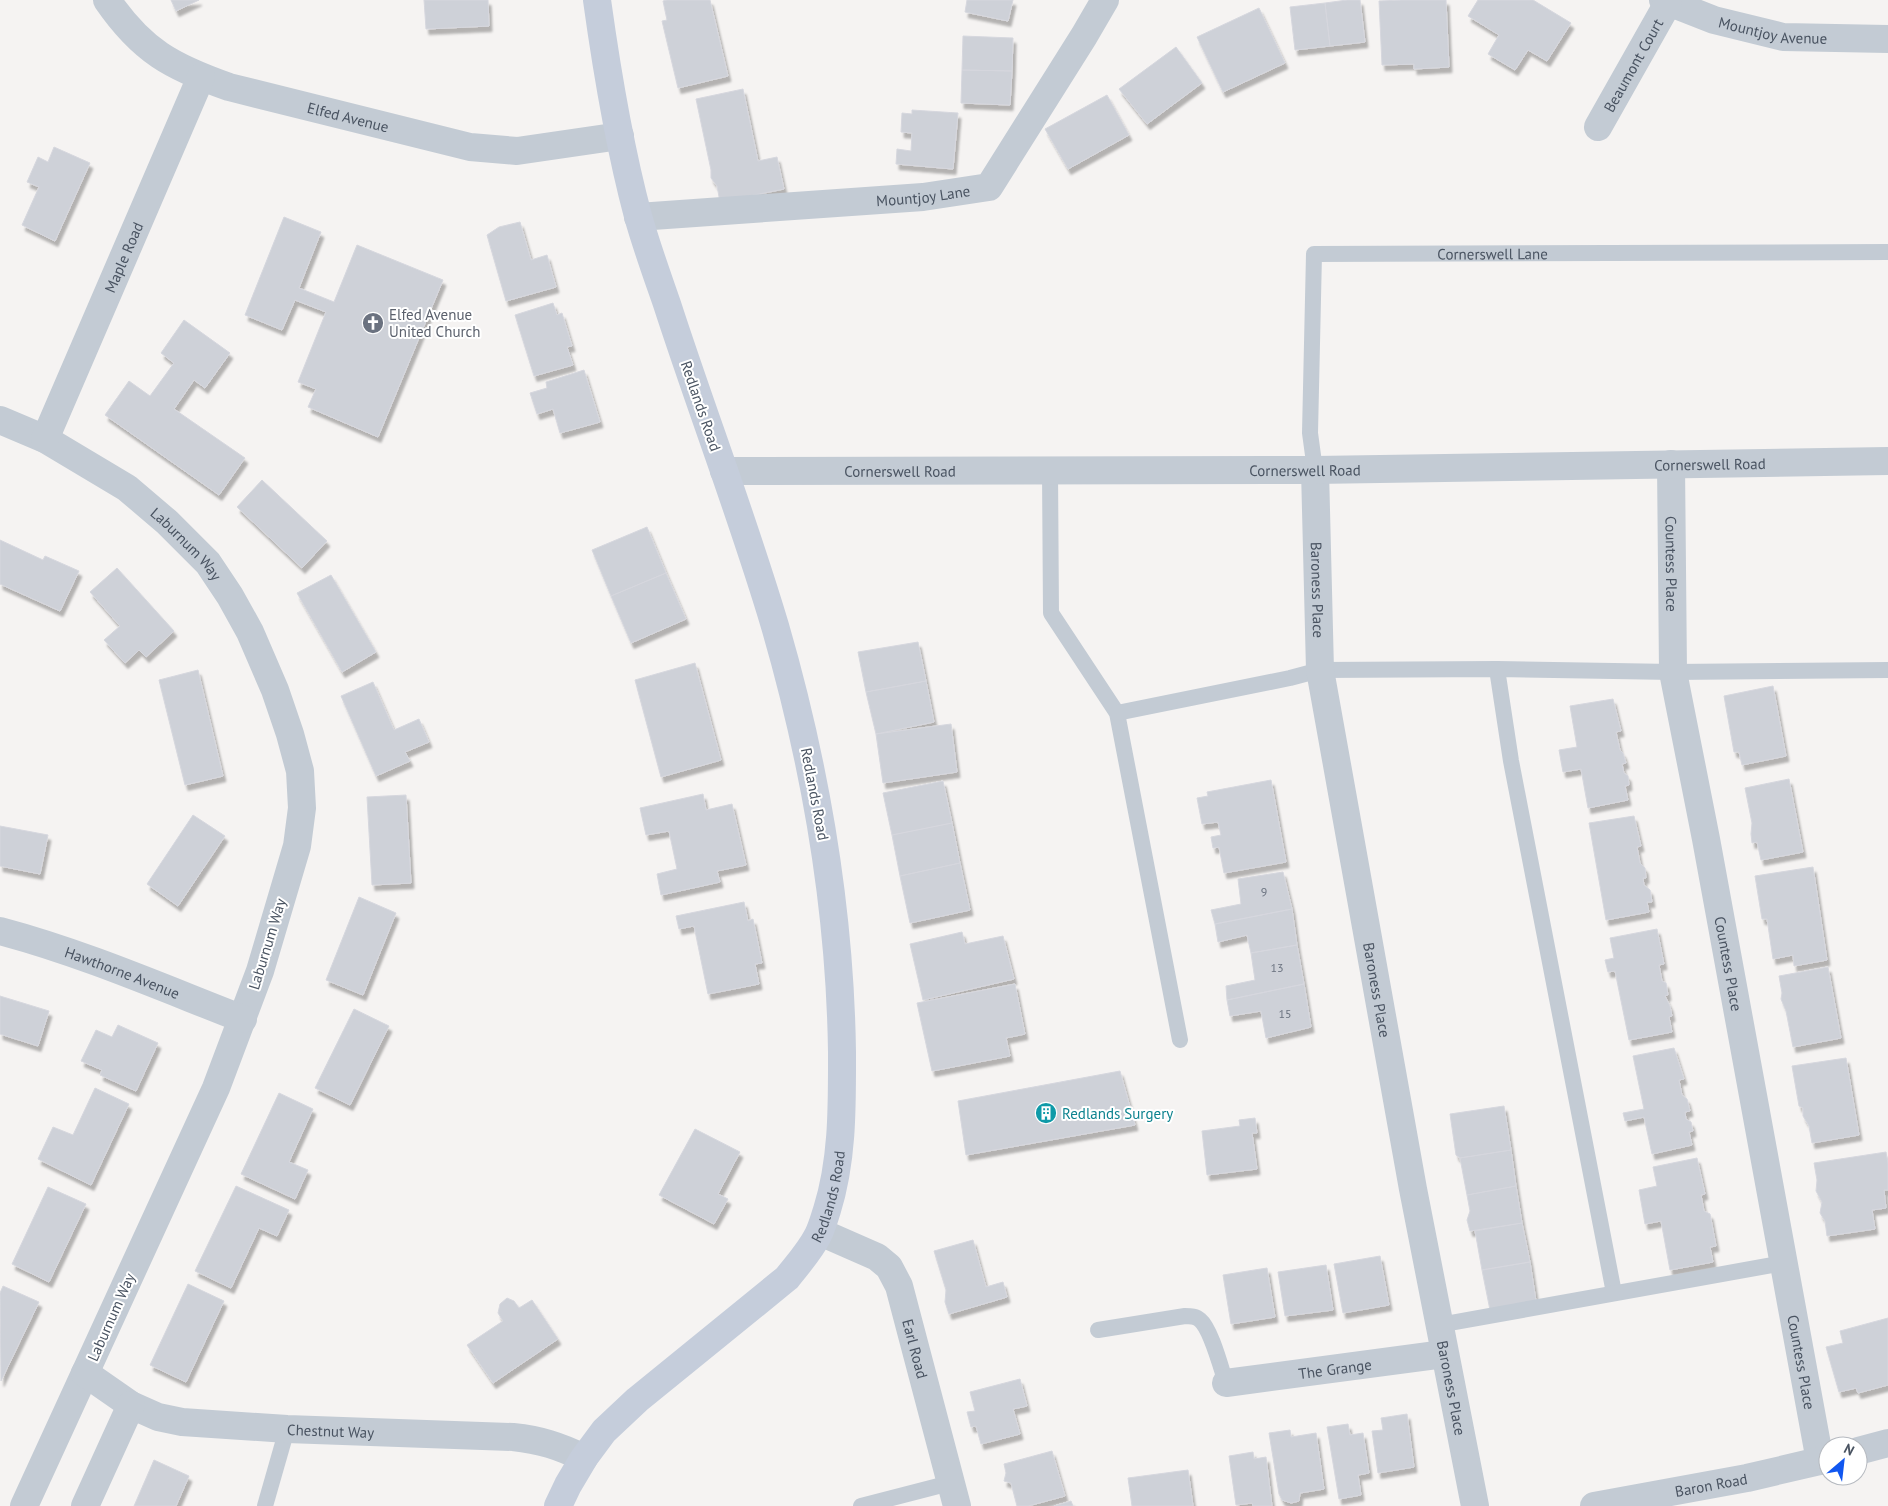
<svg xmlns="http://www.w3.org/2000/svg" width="1888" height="1506" font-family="'PT Sans',sans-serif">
<defs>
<filter id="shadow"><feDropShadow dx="3" dy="5.5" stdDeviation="1" flood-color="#0004"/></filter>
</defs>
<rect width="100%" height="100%" fill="#f5f3f2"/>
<path fill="#ced1d8" stroke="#d6d7de" filter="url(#shadow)" d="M171,0H199L176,11Z
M424,0H488L489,26L426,29Z
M667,0H710L728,76L678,88L662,21L667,20L663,1Z
M967,0H1013L1008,21L965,12Z
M1347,0H1360L1365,42L1330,46L1325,3Z
M1402,0H1446L1449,67L1414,69V64L1382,65L1379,1Z
M1478,0H1533L1571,23L1547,61L1528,50L1515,70L1488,54L1499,35L1468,16Z
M1325,3L1330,46L1295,50L1290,7Z
M1259,8L1285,63L1223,92L1197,37Z
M963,36L1013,38L1012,71L962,70Z
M1176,47L1202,83L1147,124L1119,89Z
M962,70L1012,71L1010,105L961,103Z
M743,89L758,161L777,157L784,189L720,202L717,186L711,178V170L696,99Z
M1107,95L1129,135L1068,169L1045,129Z
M912,110L958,113L953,169L896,164L897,149L911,151L912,133L901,132L902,113L912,114Z
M54,147L90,163L55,241L22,225L39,187L27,182L38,157L48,162Z
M284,217L321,232L299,288L334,302L357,245L443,280L378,437L308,407L316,389L298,382L326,312L295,300L282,330L245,315Z
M520,222L531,260L547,255L556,287L506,301L487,235L499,227Z
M553,303L557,315L562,313L572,346L567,347L573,365L534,376L515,315Z
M184,320L230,353L205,388L194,380L174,409L245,458L219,495L105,415L129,381L150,396L174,363L161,353Z
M584,370L600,422L560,433L553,409L537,414L530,393L547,388L546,382Z
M262,480L327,541L302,568L237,507Z
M647,527L666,573L611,596L592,550Z
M0,540L43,560L45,556L79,571L60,611L0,584Z
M117,568L174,631L146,657L139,650L125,663L104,640L120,626L90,592Z
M666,573L686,619L631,643L611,596Z
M331,575L376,652L342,672L297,593Z
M918,642L926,681L866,692L858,652Z
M695,663L721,760L661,777L635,680Z
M198,670L223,776L185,785L159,680Z
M926,681L934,722L876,734L866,692Z
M373,682L394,730L419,719L429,742L405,752L410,761L376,776L341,696Z
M1773,686L1786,756L1742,765L1739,752H1734L1724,696Z
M1613,699L1621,731L1616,732L1620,750L1623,753L1626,763L1622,764L1624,773L1628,776L1629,785L1625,786L1628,800L1588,808L1581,769L1563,772L1559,750L1577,747L1570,706Z
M951,724L957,772L883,783L876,734Z
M1789,779L1803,852L1761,860L1757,842L1752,843L1751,834L1752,823L1745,788Z
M1271,780L1286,862L1224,873L1219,847L1213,848L1211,837L1221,835L1218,822L1202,824L1197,798L1208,796L1207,792Z
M943,781L952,823L892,835L883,793Z
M703,794L706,810L732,804L746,865L717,871L720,882L661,895L657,874L677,869L669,831L646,835L640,808Z
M406,795L411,883L372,885L367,797Z
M193,815L225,836L178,906L147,884Z
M1634,816L1641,846L1637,847L1640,863L1645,868L1646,878H1643L1644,885L1650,890L1652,902H1647L1649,912L1606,920L1589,823Z
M952,823L960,863L900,876L892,835Z
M0,826L48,835L40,874L0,866Z
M960,863L970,910L910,923L900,876Z
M1813,867L1827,960L1794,966L1793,955L1773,959L1767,919H1762L1755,876Z
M1283,872L1292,909L1215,924L1211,910L1241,904L1238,879Z
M359,897L396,913L363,995L326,980Z
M744,902L748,921L753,919L762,963L755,964L759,984L708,994L694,926L679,929L676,916Z
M1292,909L1297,945L1251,953L1247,935L1218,942L1215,924Z
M1657,929L1664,964L1659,965L1662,981L1666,983L1668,995L1665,996L1670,1006L1672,1016L1669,1017L1672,1032L1629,1040L1615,971L1608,972L1605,960L1614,958L1610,938Z
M962,932L965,944L1003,936L1014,979L923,1000L910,944Z
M1297,945L1304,984L1227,1000L1226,986L1255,980L1251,953Z
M1828,967L1841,1038L1793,1047L1786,1011L1781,999L1782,993L1779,976Z
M1015,984L1025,1034L1006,1038L1010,1056L932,1071L917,1003Z
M1304,984L1311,1027L1266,1038L1261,1011L1230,1016L1227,1000Z
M0,996L49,1011L38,1046L0,1034Z
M354,1009L389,1026L350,1105L315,1088Z
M118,1025L158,1043L136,1091L100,1075L102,1070L81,1061L96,1030L112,1037Z
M1674,1048L1684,1079L1679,1080L1682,1095L1687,1099L1690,1111L1685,1112L1686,1119L1691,1122L1693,1131L1689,1132L1692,1145L1652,1154L1644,1117L1625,1121L1623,1113L1644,1109L1633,1056Z
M1846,1058L1859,1135L1812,1143L1809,1126L1803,1116V1108L1799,1106L1792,1066Z
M1120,1071L1135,1125L966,1155L958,1101Z
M95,1088L129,1104L91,1185L38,1159L53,1127L73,1135Z
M279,1093L313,1109L289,1162L308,1170L295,1199L241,1174Z
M1504,1106L1511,1150L1460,1158L1456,1155L1450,1114Z
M1255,1118L1257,1133H1252L1257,1169L1207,1175L1202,1131L1240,1126L1239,1120Z
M695,1129L740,1152L718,1194L728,1199L714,1224L659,1195Z
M1511,1150L1516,1186L1467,1195L1460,1158Z
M1886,1152L1888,1164V1190H1884L1886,1208L1872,1210L1875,1229L1827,1236L1825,1221L1820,1213L1822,1202L1816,1191L1817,1180L1814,1163Z
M1697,1158L1705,1194L1701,1195L1704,1211L1710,1214L1716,1246L1710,1247L1713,1262L1670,1270L1661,1221L1645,1224L1639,1190L1657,1186L1653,1167Z
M236,1186L289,1210L277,1236L259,1228L231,1288L195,1271Z
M1516,1186L1522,1223L1470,1231L1467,1220L1470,1211L1467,1195Z
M48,1187L86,1204L49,1282L12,1264Z
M1522,1223L1530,1262L1482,1270L1475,1231Z
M973,1240L986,1287L1003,1282L1007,1297L949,1314L945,1302L946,1290L934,1251Z
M1380,1256L1389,1305L1343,1313L1334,1264Z
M1530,1262L1536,1301L1490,1310L1482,1270Z
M1326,1265L1333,1310L1285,1316L1278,1272Z
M1267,1268L1275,1317L1231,1324L1223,1275Z
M188,1284L224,1301L186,1382L150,1365Z
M3,1286L39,1302L1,1381L0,1293Z
M507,1298L514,1301L519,1308L532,1300L558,1339L493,1383L467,1345L503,1321L498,1313L500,1304Z
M1888,1318V1385L1858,1393L1856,1388L1839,1392L1826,1347L1843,1343L1840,1331Z
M1020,1379L1027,1406L1013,1409L1020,1434L981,1444L976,1426L971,1427L967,1412L975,1411L970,1392Z
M1407,1414L1414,1467L1378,1473L1372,1431L1383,1430L1381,1418Z
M1348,1424L1350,1435L1363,1433L1369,1473L1358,1475L1361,1495L1339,1499L1327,1427Z
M1290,1430L1291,1437L1316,1433L1324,1489L1300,1493L1299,1501L1291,1503L1282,1500L1279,1494L1269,1433Z
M1052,1451L1065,1496L1028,1506H1017L1011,1483L1004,1481L1006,1473L1004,1464Z
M1253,1452L1254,1459L1266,1457L1272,1506H1253L1252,1503L1236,1505L1229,1456Z
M154,1460L189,1476L176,1506H134Z
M1188,1470L1193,1506H1132L1128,1478Z
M1071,1501L1073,1506H1054Z"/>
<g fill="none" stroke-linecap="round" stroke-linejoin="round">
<g stroke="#c3cbd4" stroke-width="16">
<path d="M1050,470L1051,613L1117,713L1180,1040"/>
<path id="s1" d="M1315,470L1310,433L1314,254L1888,252"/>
<path d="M1497,669L1511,761L1614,1293"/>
<path d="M1117,713L1290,678L1320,670L1497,669L1673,672L1888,670"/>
<path d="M1439,1325L1784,1263"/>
<path d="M1098,1330L1185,1316C1191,1316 1196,1316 1200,1320C1211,1329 1221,1368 1226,1383"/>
<path d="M265,1506L287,1429"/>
<path d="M861,1506L950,1483"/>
</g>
<g stroke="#c3cbd4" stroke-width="28">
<path id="s2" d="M107,0C142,51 172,67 229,87L470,147L517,151L620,136"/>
<path id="s3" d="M1663,0L1714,20L1783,37L1888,39"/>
<path id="s4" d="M1598,127L1668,3"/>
<path id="s5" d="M638,217L923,197L989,187L1084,36L1105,0"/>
<path id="s6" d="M0,420L45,439L127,488L167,522L208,563L230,596L250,632L275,690L290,734L300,771L302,808L297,846L260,971L216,1088L24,1506"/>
<path id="s7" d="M45,439L201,77"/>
<path id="s8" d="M1671,464L1673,672L1706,839L1820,1461"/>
<path id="s9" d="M1315,470L1320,670L1413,1189L1475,1506"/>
<path id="s10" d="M0,931C83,953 163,988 243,1019"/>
<path id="s11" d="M820,1232L877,1257L889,1267L899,1286L957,1506"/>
<path id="s12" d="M85,1373L131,1405L158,1417L182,1422L287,1429L513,1437C541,1440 559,1446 584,1458"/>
<path id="s13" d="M1226,1383L1444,1354"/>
<path d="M1858,1451L1888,1443"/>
<path d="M85,1506L131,1405"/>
<path id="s14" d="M1594,1506L1747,1478L1828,1459"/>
</g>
<path stroke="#c3cbd4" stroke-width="28" id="s15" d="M724,471L1315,470L1888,461"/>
<path stroke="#c5cddb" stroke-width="28" id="s16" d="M558,1506L568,1485L584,1458L604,1431L637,1400L787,1278C798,1264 810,1251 818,1235C822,1227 824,1219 827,1210C843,1159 842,1105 842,1052C840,908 815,764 775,626C743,518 702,412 667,304C657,275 646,245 638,216C619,145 607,72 597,0"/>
</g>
<defs>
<g id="church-disc" transform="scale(1.125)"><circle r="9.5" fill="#6b7280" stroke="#fff"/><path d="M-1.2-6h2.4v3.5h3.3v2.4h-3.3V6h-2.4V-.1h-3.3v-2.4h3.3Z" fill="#fff"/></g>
<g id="building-disc" transform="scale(1.125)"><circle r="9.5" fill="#0f9aa8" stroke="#fff"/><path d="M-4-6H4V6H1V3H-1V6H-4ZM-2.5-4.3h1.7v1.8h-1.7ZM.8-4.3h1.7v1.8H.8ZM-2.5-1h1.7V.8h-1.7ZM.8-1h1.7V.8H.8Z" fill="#fff"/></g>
</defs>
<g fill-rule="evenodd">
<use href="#church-disc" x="373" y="323"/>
<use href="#building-disc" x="1046" y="1113"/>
</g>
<g text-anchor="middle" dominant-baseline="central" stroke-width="4" stroke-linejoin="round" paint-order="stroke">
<g font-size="12" fill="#6a727f">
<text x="1264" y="891">9</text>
<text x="1277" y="967">13</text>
<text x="1285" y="1013">15</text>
</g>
<g font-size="15" fill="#495361" stroke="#fff">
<text stroke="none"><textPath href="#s3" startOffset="115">Mountjoy Avenue</textPath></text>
<text stroke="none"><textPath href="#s4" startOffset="71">Beaumont Court</textPath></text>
<text stroke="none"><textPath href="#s2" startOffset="276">Elfed Avenue</textPath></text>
<text stroke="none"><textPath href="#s5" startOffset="286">Mountjoy Lane</textPath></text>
<text stroke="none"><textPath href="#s1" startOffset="395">Cornerswell Lane</textPath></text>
<text stroke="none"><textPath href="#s7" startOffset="198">Maple Road</textPath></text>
<text transform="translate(701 406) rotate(71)">Redlands Road</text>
<text stroke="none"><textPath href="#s15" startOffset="986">Cornerswell Road</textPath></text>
<text stroke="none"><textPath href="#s15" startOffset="581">Cornerswell Road</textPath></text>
<text stroke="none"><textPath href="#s15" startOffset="176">Cornerswell Road</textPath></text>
<text stroke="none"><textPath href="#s6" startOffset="226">Laburnum Way</textPath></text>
<text stroke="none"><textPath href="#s8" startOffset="100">Countess Place</textPath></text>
<text stroke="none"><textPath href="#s9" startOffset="120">Baroness Place</textPath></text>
<text transform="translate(815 794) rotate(79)">Redlands Road</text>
<text transform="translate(267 944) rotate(-73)">Laburnum Way</text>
<text stroke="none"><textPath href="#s8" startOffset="505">Countess Place</textPath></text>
<text stroke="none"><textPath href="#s10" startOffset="129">Hawthorne Avenue</textPath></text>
<text stroke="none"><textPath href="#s9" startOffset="525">Baroness Place</textPath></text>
<text stroke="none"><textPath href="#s16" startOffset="420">Redlands Road</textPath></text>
<text transform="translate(111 1317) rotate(-66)">Laburnum Way</text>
<text stroke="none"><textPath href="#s11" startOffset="164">Earl Road</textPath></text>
<text stroke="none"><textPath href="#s8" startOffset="910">Countess Place</textPath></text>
<text stroke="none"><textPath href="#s13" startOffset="110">The Grange</textPath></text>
<text stroke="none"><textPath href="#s9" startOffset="930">Baroness Place</textPath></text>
<text stroke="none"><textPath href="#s12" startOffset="259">Chestnut Way</textPath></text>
<text stroke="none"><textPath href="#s14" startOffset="119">Baron Road</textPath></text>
</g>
<g font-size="15" fill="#5b616d" stroke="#fff" text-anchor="start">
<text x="389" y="314">Elfed Avenue<tspan x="389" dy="17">United Church</tspan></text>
</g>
<g font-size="15" fill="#0d838f" stroke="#fff" text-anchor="start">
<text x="1062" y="1113">Redlands Surgery</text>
</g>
</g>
<g transform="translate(1843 1461) rotate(28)"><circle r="24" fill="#ffffff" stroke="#b6bac0"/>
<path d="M0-4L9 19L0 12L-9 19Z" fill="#1157f0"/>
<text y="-8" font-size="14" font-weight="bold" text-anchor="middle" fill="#495361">N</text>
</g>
</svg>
